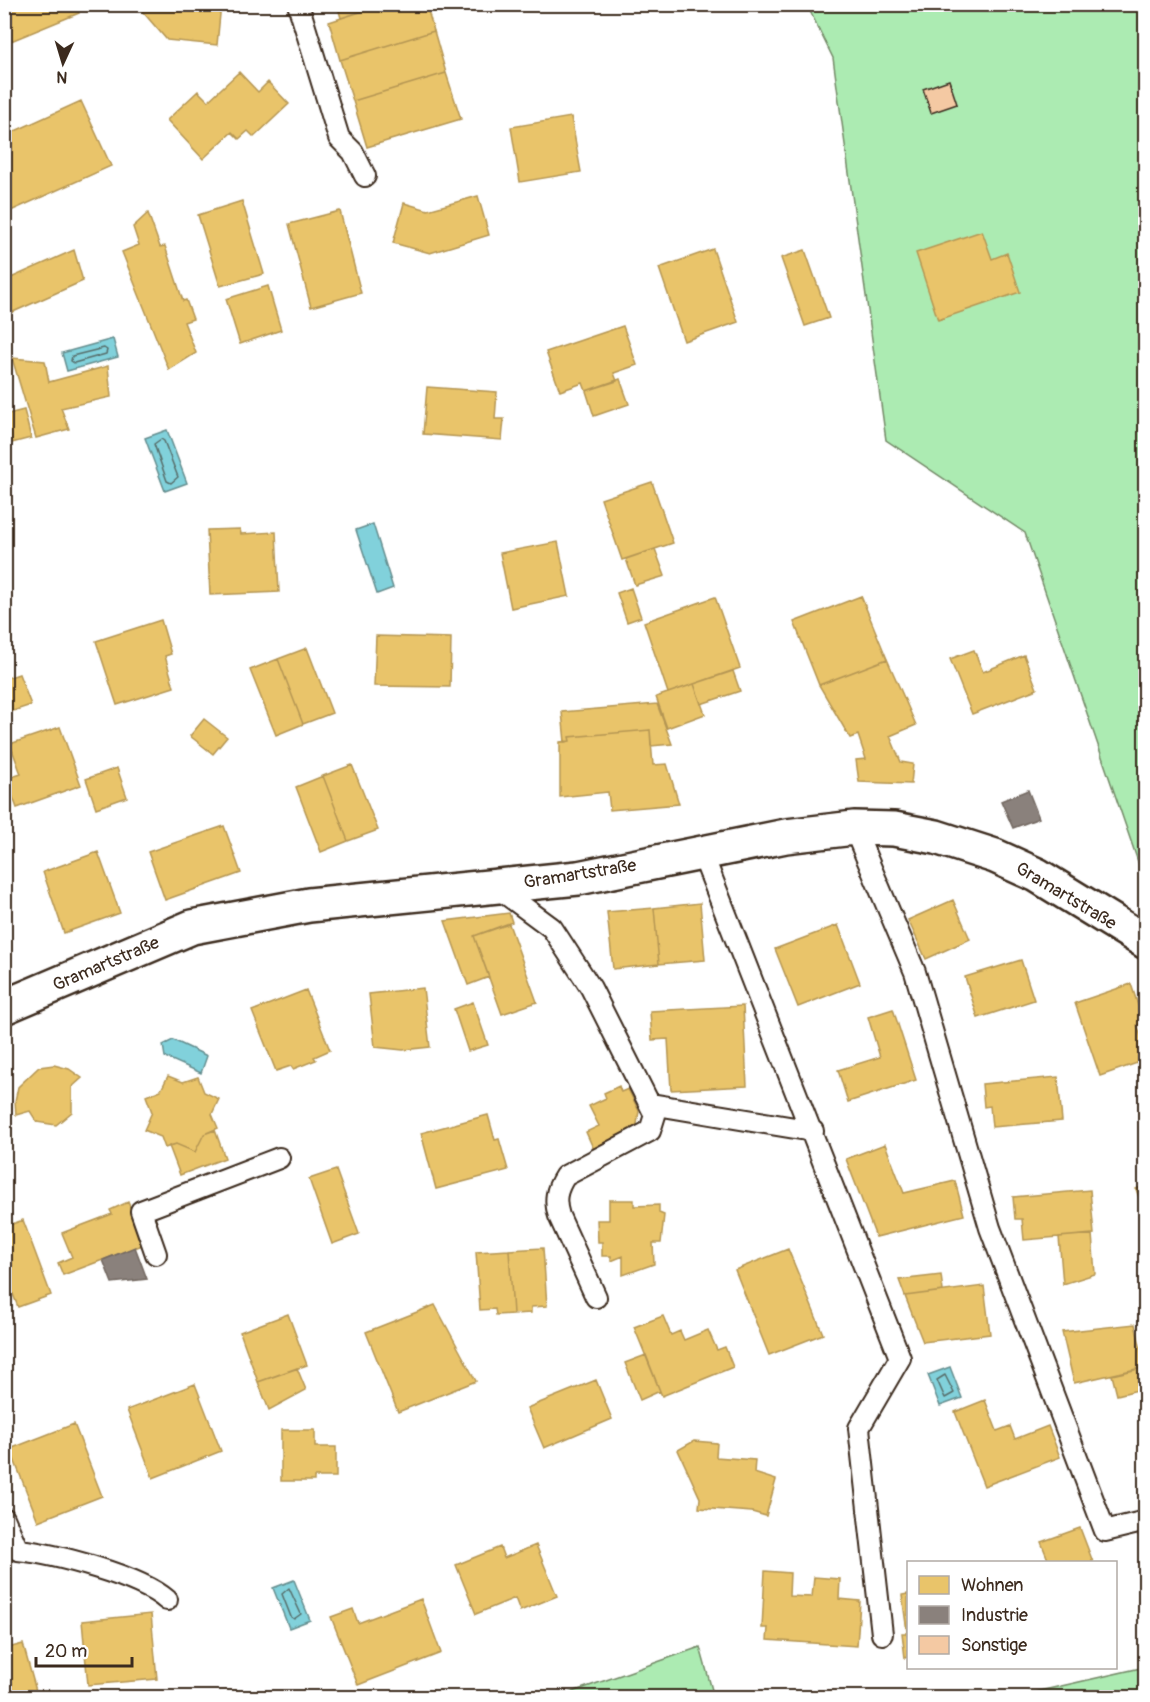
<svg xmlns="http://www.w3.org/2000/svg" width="1150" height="1702" font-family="Pangolin,sans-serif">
<rect width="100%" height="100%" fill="#fff"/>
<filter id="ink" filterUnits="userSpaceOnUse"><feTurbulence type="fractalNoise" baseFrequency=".0167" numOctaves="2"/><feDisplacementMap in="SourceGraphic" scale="12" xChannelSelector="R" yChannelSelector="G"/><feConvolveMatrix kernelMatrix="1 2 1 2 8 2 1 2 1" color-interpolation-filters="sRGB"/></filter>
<g filter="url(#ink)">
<path fill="#acebb2" stroke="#748a68" stroke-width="1.5" d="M807,5H1145V882L1025,533L886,440L833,58Z
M700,1647L714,1697H558Z
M1145,1667V1697H1013Z"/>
<path fill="#81d1db" stroke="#658e8f" stroke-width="1.5" d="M113,339L118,357L67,371L62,353Z
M167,430L187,483L165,491L145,438Z
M373,524L393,588L377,594L356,530Z
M173,1040L207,1056L201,1073L165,1057L163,1045Z
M950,1367L962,1398L940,1406L928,1375Z
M294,1580L310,1620L289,1628L273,1588Z"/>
<path fill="#e9c46a" stroke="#b59653" stroke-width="1.5" d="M4,4H75L79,13L4,44Z
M136,4H221L217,45L167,40Z
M337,4H385L341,18Z
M385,4H426L434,31L340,60L329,22Z
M434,31L446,73L353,101L340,60Z
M239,72L258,92L268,82L289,104L254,137L248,131L239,139L232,132L203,159L167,120L198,91L208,101Z
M446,73L461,119L367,147L353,101Z
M81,101L111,166L4,214V136Z
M571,117L581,172L520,182L511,127Z
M478,196L489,235L430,253L393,243L404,203L428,210Z
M242,201L264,274L220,286L198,215Z
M340,211L361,293L311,307L289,224Z
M148,213L160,247L165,246L183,301L186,300L193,319L184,322L196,353L169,370L122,252L139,245L133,227Z
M982,231L992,259L1007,253L1020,292L938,320L916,253Z
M713,249L738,322L684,341L659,268Z
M74,250L83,281L4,316V281Z
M805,250L829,318L805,326L781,258Z
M268,286L281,330L240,344L226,299Z
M623,326L637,365L614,373L617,381L586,391L583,383L560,391L546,352Z
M12,358L45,361L49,382L108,366L111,397L61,408L69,429L36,438Z
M620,379L629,404L594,416L586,391Z
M427,387L497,392L495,419H504L502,440L423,434Z
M24,410L31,438L4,445V415Z
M652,482L673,543L622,560L601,499Z
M240,529L241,534L276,532L279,592L210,595L207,530Z
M558,542L569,596L511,608L500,553Z
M655,549L665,576L635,585L626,559Z
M631,588L641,617L627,622L617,593Z
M861,596L887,659L819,685L794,622Z
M715,597L740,668L668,693L644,622Z
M161,620L171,654L165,656L174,687L117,705L96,641Z
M376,636L451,638L450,687L374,686Z
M307,648L332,713L303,724L278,659Z
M974,650L983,672L1024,655L1037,689L972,714L950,659Z
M278,659L303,724L276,735L250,670Z
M887,659L916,725L890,736L901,762L913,764L911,784L859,782L856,760L866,759L858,735L850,738L819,685Z
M733,671L740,691L701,704L694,684Z
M19,674L31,705L4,714V679Z
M694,684L705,714L667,728L656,697Z
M657,704L672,744L651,746L650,730L569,737L570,741L565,742L562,712Z
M204,719L227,737L213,754L190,736Z
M60,727L81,785L17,808L6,779L21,774L10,744Z
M650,730L653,765L667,764L679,804L610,810L608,792L560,797V742L570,741L569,737Z
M352,765L378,830L348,841L323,776Z
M117,768L127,797L96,808L86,779Z
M323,776L348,841L321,852L296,787Z
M224,826L241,873L165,900L148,852Z
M98,852L120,913L64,933L43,872Z
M953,900L970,939L926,959L908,920Z
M700,903L705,960L659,964L654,908Z
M654,908L659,964L613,969L607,912Z
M509,913L512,922L474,936L489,977L468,985L445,921Z
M509,924L537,1002L502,1014L474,936Z
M838,925L860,983L798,1007L775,949Z
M1021,960L1034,1000L978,1018L965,977Z
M1131,984L1144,1023L1137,1025L1146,1049V1060L1100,1076L1075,1003Z
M423,988L430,1047L403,1050L375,1047L369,994Z
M306,990L330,1050L314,1057L316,1060L293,1069L291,1066L276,1071L252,1011Z
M473,1002L488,1045L468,1051L454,1009Z
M743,1006L747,1086L671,1090L668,1039L652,1040L650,1011Z
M893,1009L916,1080L848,1102L838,1070L880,1057L868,1017Z
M54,1065L69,1069L82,1078L72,1087V1112L56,1125L37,1122L30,1111L16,1115L15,1101L18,1087L39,1067Z
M168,1076L183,1082L198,1077L204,1092L219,1099L212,1114L218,1128L204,1134L195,1152L176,1144L165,1148L161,1137L144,1130L152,1112L146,1096L161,1090Z
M1058,1077L1062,1121L992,1127L990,1106L984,1107L982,1084Z
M619,1086L621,1092L628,1089L639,1111L637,1124L634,1129L594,1150L586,1132L599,1126L589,1106L606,1098L604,1093Z
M488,1115L495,1140L499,1139L508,1170L436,1189L421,1133Z
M215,1130L225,1158L180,1175L169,1146L176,1144L195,1152L204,1134Z
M885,1144L904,1193L955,1181L964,1215L876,1237L846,1159Z
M336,1170L359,1234L332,1244L309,1179Z
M1146,1185V1217L1136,1189Z
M1090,1190L1094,1234L1024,1240L1022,1219H1015L1013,1197Z
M609,1200H634V1206L659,1205V1213L664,1215L661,1243H653L654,1264L623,1275V1256L611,1261V1256H602V1242H598L597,1220H609Z
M128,1202L145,1244L63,1275L58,1263L72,1257L62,1233L112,1214L110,1210Z
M23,1220L51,1295L18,1307L9,1284L4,1286V1227Z
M1092,1234L1095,1274L1063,1284L1059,1237Z
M543,1248L547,1306L531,1307V1313L513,1314L509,1250Z
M788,1249L823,1334L769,1355L735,1270Z
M509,1250L513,1314L496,1315L495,1309L480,1310L476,1252Z
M941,1275L943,1291L905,1296L899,1280Z
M984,1286L990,1334L923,1342L905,1296Z
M435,1305L476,1381L398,1412L366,1332Z
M288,1314L307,1365L258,1382L240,1332Z
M663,1316L671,1335L680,1331L684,1340L708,1330L717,1350L725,1347L733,1367L662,1396L634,1327Z
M1135,1324L1145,1367L1074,1383L1062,1332Z
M646,1355L660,1391L640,1400L625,1363Z
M297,1368L306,1390L269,1410L258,1382Z
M1143,1368L1146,1388L1117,1395L1112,1375Z
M596,1380L612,1419L544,1448L527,1408Z
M195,1384L221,1451L153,1478L127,1410Z
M985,1400L997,1431L1010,1426L1015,1439L1048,1426L1060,1457L984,1486L955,1412Z
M74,1424L102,1496L38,1521L10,1449Z
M281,1430H315V1447H336V1477H314V1481H281Z
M694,1441L717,1443L716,1457L755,1460L754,1473L776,1480L766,1516L752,1512L699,1508L700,1498L678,1450Z
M1080,1528L1093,1562H1049L1041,1542Z
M536,1545L557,1596L520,1611L515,1598L476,1614L456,1565L500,1547L504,1558Z
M765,1571L790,1573L789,1596L812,1597L814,1577L840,1579L839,1599L860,1601L857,1646L767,1640L768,1628H762Z
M908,1594V1639L902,1595Z
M421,1599L441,1653L358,1685L331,1617L353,1609L358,1623Z
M151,1614L157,1679L88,1685L82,1621Z
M902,1633H907L908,1639V1657L905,1658Z
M23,1644L38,1698H4V1649Z"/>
<path fill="#8a817c" stroke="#726760" stroke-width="1.5" d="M1028,790L1039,818L1013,828L1001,801Z
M135,1247L147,1279L112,1283L103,1260Z"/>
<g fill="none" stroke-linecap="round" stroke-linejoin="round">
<path stroke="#576d6a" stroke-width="1.5" d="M104,348L107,350L106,354L74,363L71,361L72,356Z
M161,439L164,441L178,477L171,483L167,481L154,444Z
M945,1375L954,1393L945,1398L937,1380Z
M289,1588L301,1614L294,1619L291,1617L282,1594Z"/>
</g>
<path fill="#f4c9a3" stroke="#3b2a1e" stroke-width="1.5" d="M949,80L957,104L931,113L923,89Z"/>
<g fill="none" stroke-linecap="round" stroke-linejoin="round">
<g stroke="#3b2a1e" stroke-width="24">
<path id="service" d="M298,4L339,138L353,152L365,176
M854,828L915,972L990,1228L1105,1531L1146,1521
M702,853L900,1358L859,1428L882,1634
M495,886L552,928L591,988L655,1115L650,1131L565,1176C556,1190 554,1200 559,1216L596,1297
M651,1104L813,1131
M156,1254L141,1211L279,1158
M4,1518L18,1550C55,1554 140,1576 167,1600"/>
</g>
<g stroke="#3b2a1e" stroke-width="38">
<path id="minor" d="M4,1007L192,927L309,905L578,878L786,836L854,828L894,829L936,837L995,856L1037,875L1146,942"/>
</g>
<use href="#service" stroke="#fff" stroke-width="20"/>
<use href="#minor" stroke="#fff" stroke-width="33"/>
</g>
</g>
<g text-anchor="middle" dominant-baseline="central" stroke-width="6" stroke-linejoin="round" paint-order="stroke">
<g font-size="18" fill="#3b2a1e" stroke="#fff">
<text transform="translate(580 874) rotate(-9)">Gramartstraße</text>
<text transform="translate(1066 896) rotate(31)">Gramartstraße</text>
<text transform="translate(106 964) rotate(-23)">Gramartstraße</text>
</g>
</g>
<rect width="1150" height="1702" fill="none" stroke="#fff" stroke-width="24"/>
<rect x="12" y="12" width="1126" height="1678" fill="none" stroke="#3b2a1e" stroke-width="2" filter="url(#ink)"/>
<rect x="907" y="1561" width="210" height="108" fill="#ffffff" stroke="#b1aaa5" stroke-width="1.5"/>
<rect x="919" y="1576" width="30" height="18" fill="#e9c46a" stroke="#b1aaa5" stroke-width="1.5"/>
<text x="961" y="1591" font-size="18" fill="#3b2a1e">Wohnen</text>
<rect x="919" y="1606" width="30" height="18" fill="#8a817c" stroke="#b1aaa5" stroke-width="1.5"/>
<text x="961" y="1621" font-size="18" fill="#3b2a1e">Industrie</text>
<rect x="919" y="1636" width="30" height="18" fill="#f4c9a3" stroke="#b1aaa5" stroke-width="1.5"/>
<text x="961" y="1651" font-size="18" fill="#3b2a1e">Sonstige</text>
<g transform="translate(63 63) rotate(184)" stroke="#ffffff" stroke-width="4.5" paint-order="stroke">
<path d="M0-4.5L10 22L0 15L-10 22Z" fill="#3b2a1e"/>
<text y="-9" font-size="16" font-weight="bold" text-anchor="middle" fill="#3b2a1e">N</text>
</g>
<path d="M36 1657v9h96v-9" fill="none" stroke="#3b2a1e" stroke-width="3"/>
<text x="45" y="1657" font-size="18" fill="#3b2a1e" stroke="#ffffff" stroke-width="4.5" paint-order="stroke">20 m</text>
</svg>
